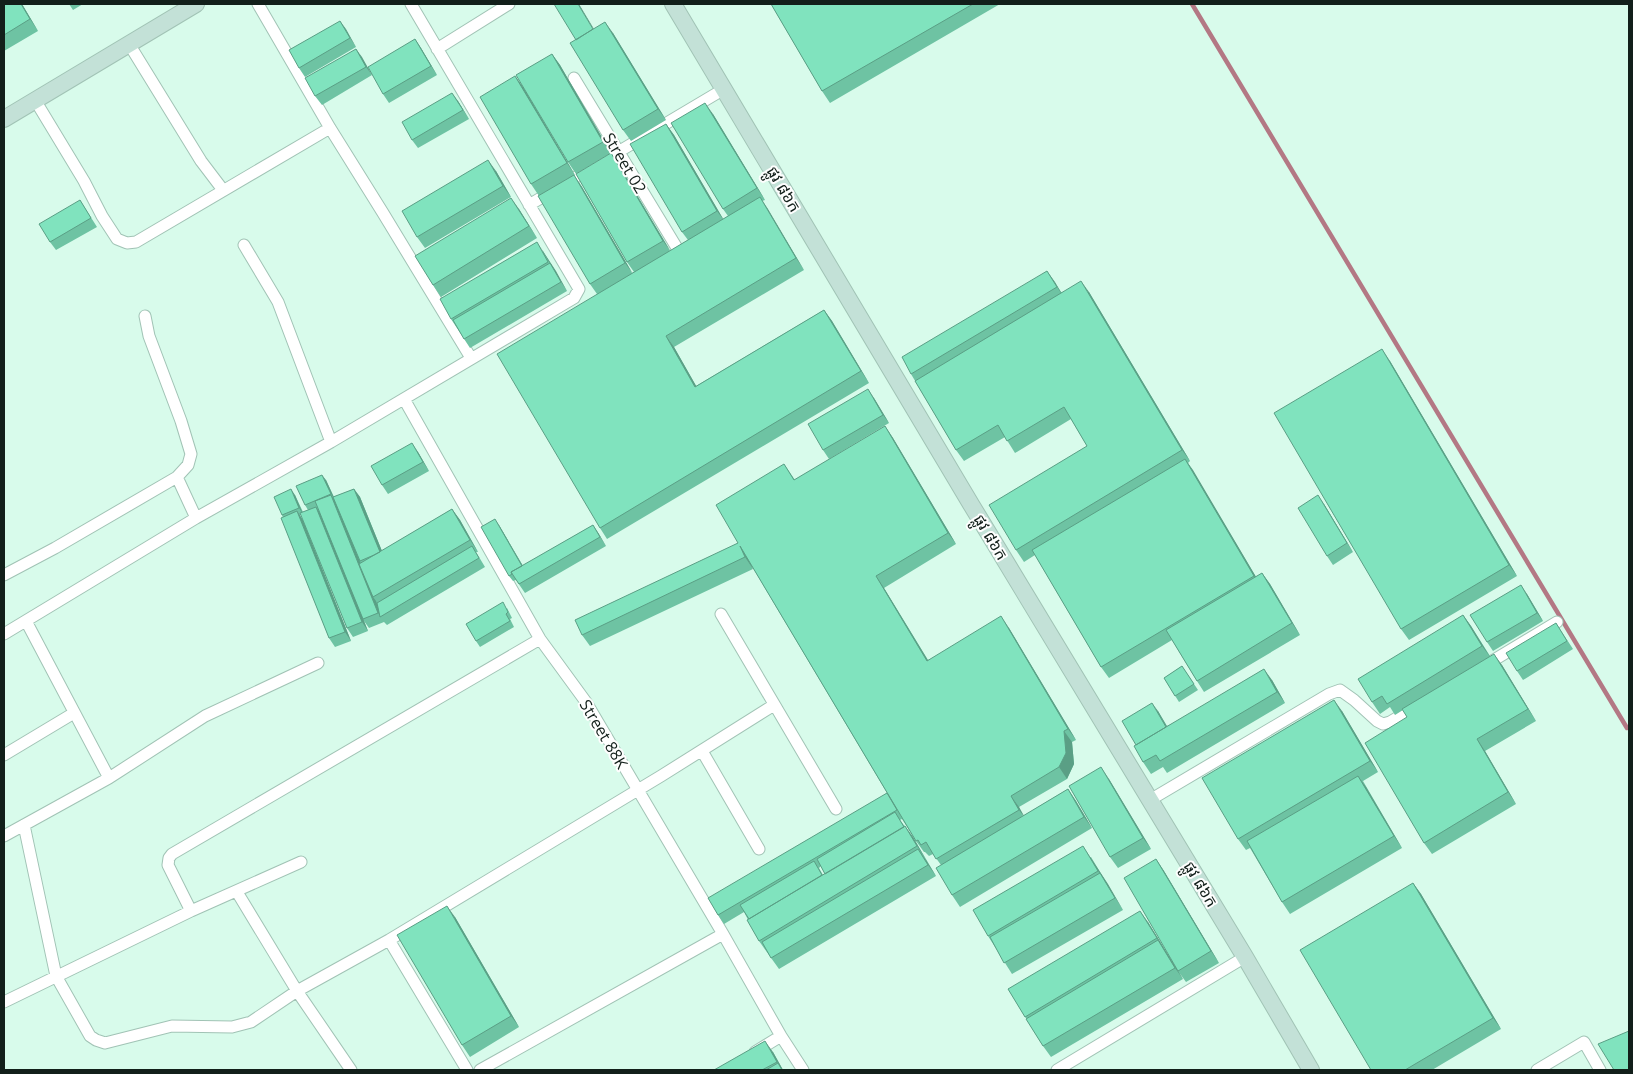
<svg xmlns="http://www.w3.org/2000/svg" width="1633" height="1074" font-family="'Open Sans','Noto Sans Khmer',sans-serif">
<rect width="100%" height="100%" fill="#d8fbeb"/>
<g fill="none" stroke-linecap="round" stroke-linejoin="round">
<path stroke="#b37884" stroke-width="4.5" d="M1192,4L1627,728"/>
<g stroke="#a1c3b5" stroke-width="13">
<path id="street" d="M258,4L330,128L383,213L471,358
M129,44L201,161L223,190
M437,49L509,4
M574,78L677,248
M35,100L84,181L102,216L117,239L127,243L136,242L330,128
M529,205L724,89
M244,245L278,302L331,442
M145,316L149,336L181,421L191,454L188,465L177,477L196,518
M404,399L540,639L586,702L723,934L781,1036L803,1070
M4,575L55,548L177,477
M721,614L836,809
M26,621L109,778
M4,634L196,518L331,442L574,298L579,289L411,4
M1484,666L1557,622
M702,751L759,849
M4,755L74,713
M1150,800L1329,694L1340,690L1354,700L1377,721L1383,724L1390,722L1417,706
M24,825L56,976L90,1036L96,1040L105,1043L172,1026L232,1027L251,1022L297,991L389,940L661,776L774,705
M4,836L109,778L205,716L318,663
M237,892L297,991L351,1070
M191,911L168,865L169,858L172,854L540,639
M389,940L467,1070
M4,1002L191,911L301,862
M755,1052L781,1036
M480,1070L723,934
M1057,1070L1245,957
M1537,1070L1584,1042L1600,1070"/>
</g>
<g stroke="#a1c3b5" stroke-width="18">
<path id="secondary" d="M673,4L972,506L1245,957L1311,1070
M4,119L196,4"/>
</g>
<use href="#street" stroke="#fff" stroke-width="11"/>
<use href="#secondary" stroke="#c3e1d7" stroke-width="16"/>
</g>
<path fill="#6ec3a3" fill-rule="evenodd" d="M4,4H22L38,31L4,51Z
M69,4H83L73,10Z
M771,4H1000L830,103L822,91Z
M340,21L356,47L305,77L299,68Z
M594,29L613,33L666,120L631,141L623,130L576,40Z
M415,39L421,48L437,75L389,103L383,94Z
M356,49L372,75L322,105L315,96Z
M552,54L560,65L611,153L576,174L568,162Z
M515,76L523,87L575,175L539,196L531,184Z
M458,101L469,119L418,148L412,140Z
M713,114L765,200L762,201L804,270L674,347L696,386L824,310L832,321L869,383L607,539L600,528L597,294L590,284L574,175L582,187L632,273L634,272L627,262L611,153L619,165L670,251L688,240L682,232L666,124L674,135L723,219L728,216L723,209Z
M496,171L511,197L425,248L417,237Z
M80,200L97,227L56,250L50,242Z
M519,209L537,238L441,297L433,285Z
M543,251L567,291L470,348L451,319Z
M1047,271L1061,292H1089L1190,461L1188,463L1256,577L1262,573L1270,584L1300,635L1204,692L1197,681L1172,640L1109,678L1101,667L1035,555L1024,562L1016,550L1087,446L1071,419L1015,453L1005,437L964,461L956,450L911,374Z
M1390,361L1517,576L1409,640L1401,629Z
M874,398L889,423L829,459L823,450Z
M885,426L893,438L956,544L884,588L928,660L1009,628L1076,740L1072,742L1074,764L1067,779L1019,807L1023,816L1068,789L1076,801L1092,828L960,907L952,895L941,865L933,854L929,856L925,852H924L916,841L902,819L900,820L913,837L936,876L779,969L759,941L744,912L724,924L718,915L887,793L750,563L753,569L590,646L582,635L738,543L784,464L795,480ZM821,866L825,874L823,875L819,868Z
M418,452L429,471L388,494L382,485Z
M326,480L334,497L354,489L360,497L382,551L452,509L460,520L478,552H476L485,567L387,625L384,622L369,628L364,621L368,631L353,637L347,628L301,515H300L351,641L335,647L329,638L282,515L295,495L303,512L308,510L305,505Z
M1324,504L1353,552L1333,565L1327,556Z
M499,525L523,566L593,525L606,546L525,593L516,580L513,581L509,576Z
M1527,594L1543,621L1493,651L1487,642Z
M507,608L512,618L510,619L514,627L480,647L476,641Z
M1463,615L1471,626L1490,656L1502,665L1536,721L1485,751L1516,804L1432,854L1424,843L1407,717L1403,710L1395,715L1390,707L1380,714L1372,702Z
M1556,623L1573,649L1523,680L1517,671Z
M1182,666L1198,690L1179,702L1164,678Z
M1272,680L1285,703L1167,773L1163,767L1151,774L1143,762L1136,745L1158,711L1167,726Z
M1342,711L1378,772L1363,781L1402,848L1290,914L1282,902L1250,848L1246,850L1238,839Z
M1109,779L1151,849L1118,868L1110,857Z
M1091,857L1123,910L1012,974L988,936Z
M1156,859L1164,871L1219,963L1186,982L1178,971Z
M1413,883L1421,894L1501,1029L1432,1070H1371Z
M455,917L519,1027L470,1057L462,1045Z
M1148,922L1183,979L1051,1057L1043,1046L1008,989Z
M773,1052L783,1070H714Z"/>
<path fill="#5a9f85" d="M21,4H22L38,31L30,19Z
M578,4H579L600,39L594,30Z
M340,21L346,29L356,47L350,38Z
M605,22L613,33L666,120L658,109Z
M415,39L421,48L437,75L431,66Z
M356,49L362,57L372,75L366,67Z
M552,54L560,65L611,153L603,142Z
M515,76L523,87L575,175L567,163Z
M452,93L458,101L469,119L463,110Z
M705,103L713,114L765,200L757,188Z
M666,124L674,135L725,222L717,211Z
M611,153L619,165L671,252L663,241Z
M488,160L496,171L511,197L503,186Z
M574,175L582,187L633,274L625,263Z
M760,197L768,209L804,270L796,258Z
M511,198L519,209L537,238L529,226Z
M537,242L556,271L567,291L561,282Z
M1047,271L1055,282L1065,299L1057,287Z
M1081,281L1089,292L1190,461L1182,450Z
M824,310L832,321L869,383L861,371Z
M666,336L674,347L703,398L695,387Z
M1382,349L1390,361L1517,576L1509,565Z
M868,389L874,398L889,423L883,415Z
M885,426L893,438L956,544L948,533Z
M412,443L418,452L429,471L423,462Z
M1185,459L1193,470L1262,587L1254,576Z
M322,475L326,480L335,500L331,494Z
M291,489L295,495L303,514L299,508Z
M354,489L360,497L386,561L380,553Z
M331,495L337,504L374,597H373L376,601L382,616H381L378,613Z
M1318,495L1324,504L1353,552L1347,543Z
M316,507L322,516L368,631L362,622Z
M452,509L460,520L478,552L470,540Z
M297,511L303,520L351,641L345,632Z
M495,519L499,525L527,573L523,567Z
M593,525L599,534L606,546L600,537Z
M740,546L748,557L753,569L745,557Z
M1262,573L1270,584L1300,635L1292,623Z
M876,576L884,588L935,672L927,661Z
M1521,585L1527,594L1543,621L1537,613Z
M1463,615L1471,626L1490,657L1482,646Z
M1001,616L1009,628L1076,740L1068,729Z
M1494,654L1502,665L1536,721L1528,709Z
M1264,669L1272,680L1285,703L1277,692Z
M1334,700L1342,711L1378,772L1370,761Z
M1152,703L1158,711L1173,737L1167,728Z
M1064,731L1072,742L1074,764L1067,779L1059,767Z
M1477,739L1485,751L1516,804L1508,792Z
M1101,767L1109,779L1151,849L1143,838Z
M1358,776L1366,787L1402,848L1394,836Z
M1068,789L1076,801L1092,828L1084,817Z
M1011,796L1019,807L1027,821L1019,810Z
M905,826L913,837L925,858L917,846Z
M1083,846L1108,884L1123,910L1098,871Z
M918,849L926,860L936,876L928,865Z
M1156,859L1164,871L1219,963L1211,951Z
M1413,883L1421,894L1501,1029L1493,1018Z
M447,906L455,917L519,1027L511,1016Z
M1140,911L1148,922L1183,979L1175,968Z
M765,1041L773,1052L783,1070H782L777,1062Z"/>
<path fill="#80e3be" stroke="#5a9f85" d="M4,4H21L30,19L4,35Z
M554,4H578L593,29L576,40Z
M771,4H973L822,91Z
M340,21L350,38L299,68L289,50Z
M605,22L658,109L623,130L570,43Z
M415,39L431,66L383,94L368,67Z
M356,49L366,67L315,96L305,78Z
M552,54L603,142L568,162L516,75Z
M515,76L567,163L531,184L480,97Z
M452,93L463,110L412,140L402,122Z
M705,103L757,188L723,209L671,123Z
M666,124L717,211L682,232L630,144Z
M611,153L663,241L627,262L576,174Z
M488,160L503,186L417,237L402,211Z
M574,175L625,263L590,284L538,196Z
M760,197L796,258L666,336L695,387L824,310L861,371L600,528L497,354Z
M511,198L529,226L433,285L415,256Z
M80,200L91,218L50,242L39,224Z
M537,242L548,262L451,319L440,299Z
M550,263L561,282L464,339L453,320Z
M1047,271L1057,287L911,374L902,357Z
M1081,281L1182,450L1016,550L989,505L1087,446L1064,407L1007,441L998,425L956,450L915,381Z
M1382,349L1509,565L1401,629L1274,413Z
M868,389L883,415L823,450L808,424Z
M885,426L948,533L876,576L927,661L1001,616L1068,729L1064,731L1066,753L1059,767L1011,796L1019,810L936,859L926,842L921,845L918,840L916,841L740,546L745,557L582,635L575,620L738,543L716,505L784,464L794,480Z
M412,443L423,462L382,485L371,466Z
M1185,459L1254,576L1101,667L1032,550Z
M322,475L331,494L305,505L296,486Z
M291,489L299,508L282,515L274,497Z
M354,489L380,552L374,555L360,561L333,497Z
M331,495L378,613L363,619L315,501Z
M1318,495L1347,543L1327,556L1298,508Z
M316,507L362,622L347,628L300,513Z
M452,509L470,540L373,597L359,564Z
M297,511L345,632L329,638L281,518Z
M495,519L522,566L511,572L512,574L509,576L481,527Z
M593,525L600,537L519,584L511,572Z
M472,546L479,558L380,617L377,603Z
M1262,573L1292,623L1197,681L1166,630Z
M1521,585L1537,613L1487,642L1470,615Z
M503,602L508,612L506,614L510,621L476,641L466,624Z
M1463,615L1482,646L1387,704L1382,696L1372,702L1358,679Z
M1556,623L1567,641L1517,671L1506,653Z
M1494,654L1528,709L1477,739L1508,792L1424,843L1365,743L1407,717L1402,709Z
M1182,666L1194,684L1175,696L1164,678Z
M1264,669L1277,692L1160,761L1156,755L1143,762L1134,746Z
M1334,700L1370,761L1238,839L1202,778Z
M1152,703L1166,727L1136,745L1122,721Z
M1101,767L1143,838L1110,857L1069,786Z
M1358,776L1394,836L1282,902L1247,841Z
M1068,789L1084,817L952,895L936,868Z
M887,793L897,810L718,915L708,898Z
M895,812L904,827L825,874L817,859Z
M905,826L917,846L759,941L747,920Z
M1083,846L1098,871L988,936L973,910Z
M918,849L928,865L771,958L762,942Z
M1156,859L1211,951L1178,971L1124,878Z
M814,861L822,875L749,919L740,905Z
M1100,873L1115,898L1004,963L990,937Z
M1413,883L1493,1018L1405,1070H1371L1300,950Z
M447,906L511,1016L462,1045L397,935Z
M1140,911L1157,938L1025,1017L1008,989Z
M1158,940L1175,968L1043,1046L1026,1019Z
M1629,1031V1070H1614L1598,1044Z
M765,1041L777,1062L762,1070H714Z
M778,1063L782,1070H766Z"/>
<g text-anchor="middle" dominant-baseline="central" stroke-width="4" stroke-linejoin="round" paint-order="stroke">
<g font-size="16" fill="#121f1a" stroke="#fefefe">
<text transform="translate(625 163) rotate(59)">Street 02</text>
<text transform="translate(784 189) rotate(59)">ផ្លូវ ៨៦ក</text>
<text transform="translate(991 537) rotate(59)">ផ្លូវ ៨៦ក</text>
<text transform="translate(604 734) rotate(59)">Street 88K</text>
<text transform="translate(1201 884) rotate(59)">ផ្លូវ ៨៦ក</text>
</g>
</g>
<rect width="1633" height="1074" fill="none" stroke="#121f1a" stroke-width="10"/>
</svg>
